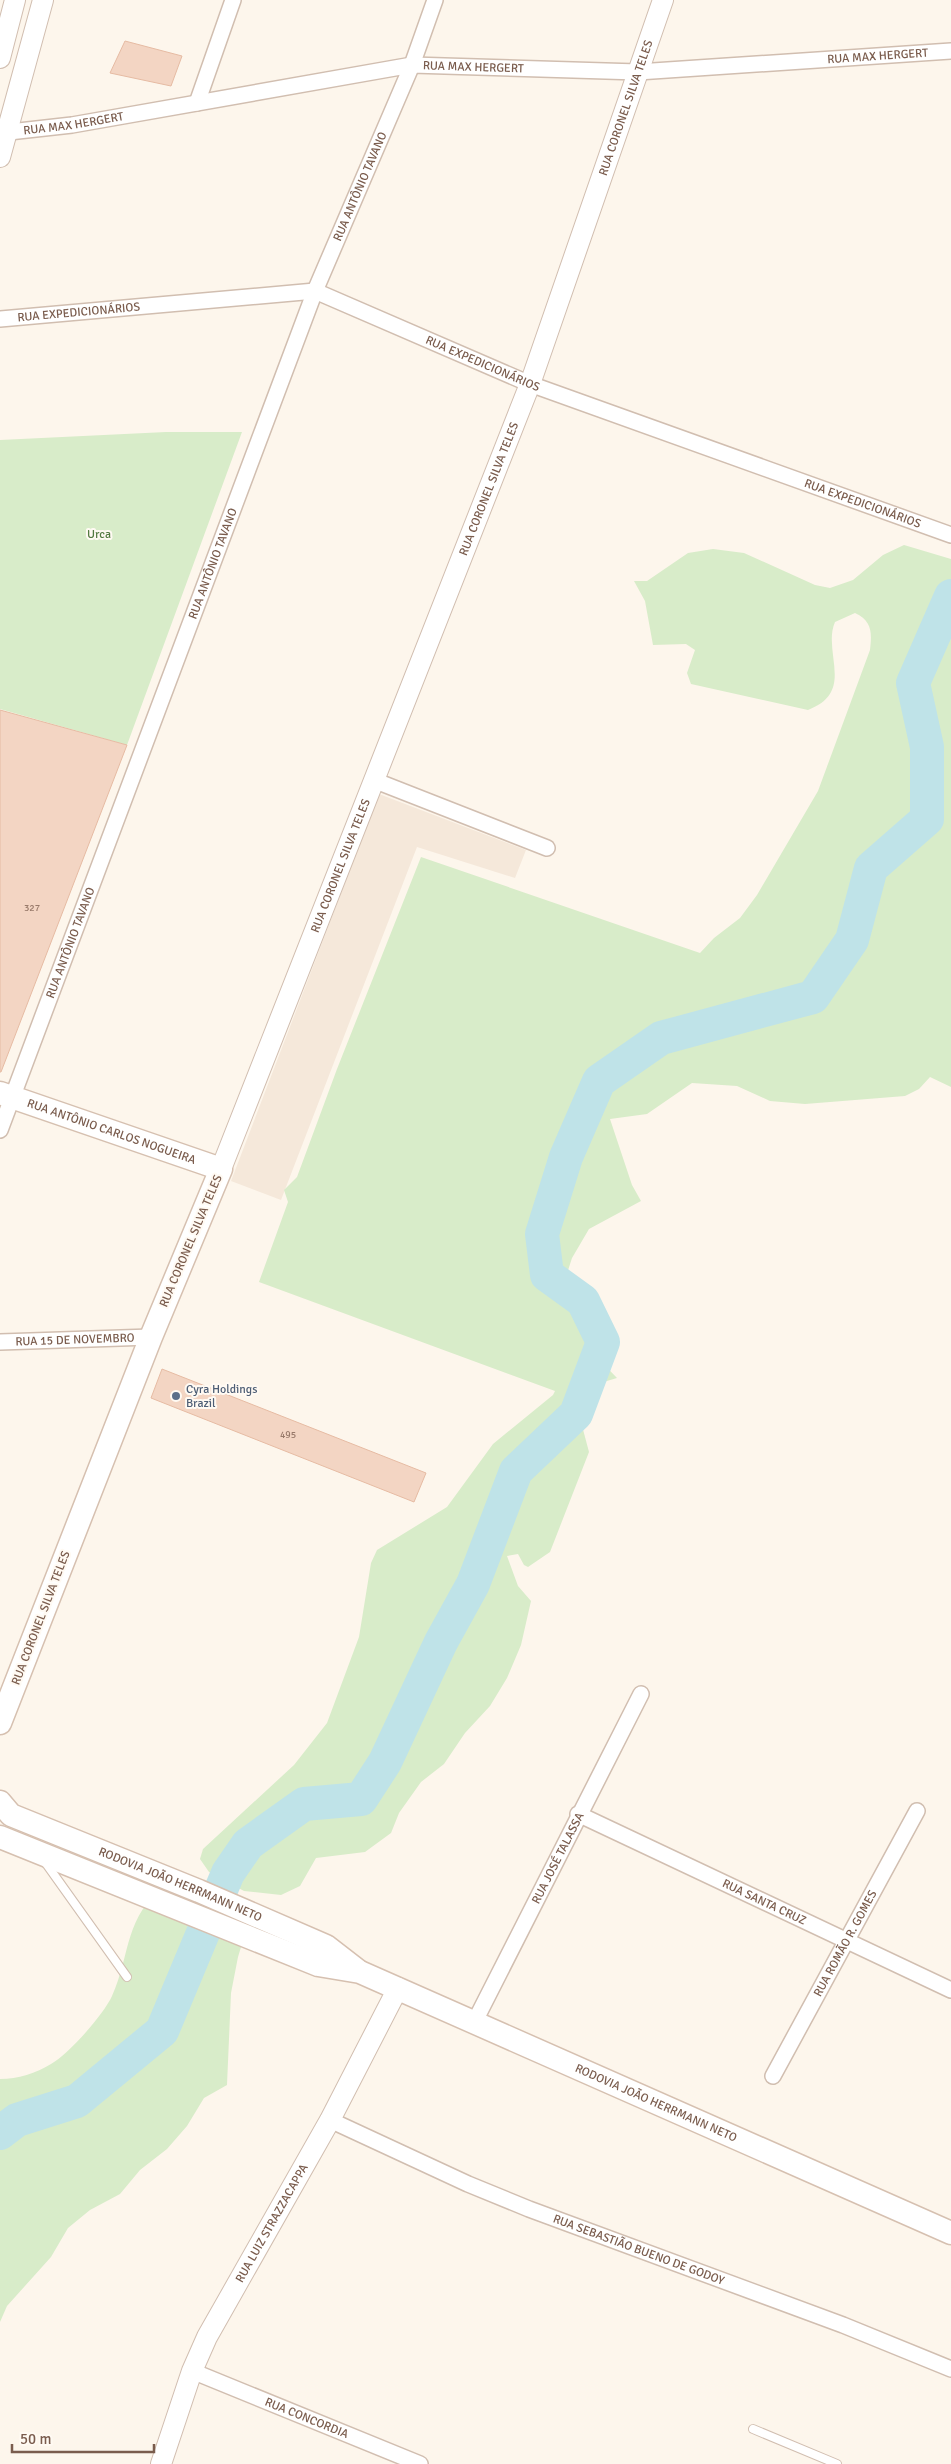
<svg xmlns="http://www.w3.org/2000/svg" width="951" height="2464" font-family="Signika,sans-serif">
<rect width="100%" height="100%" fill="#fdf6ec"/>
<path fill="#f5e8da" d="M379,794L526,850L515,878L417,847L281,1200L231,1181Z"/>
<path fill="#d8ecc9" d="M166,432H242L127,745L0,709V440Z
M904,545L951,559V1087L930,1077L919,1089L905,1096L805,1104L770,1101L737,1086L692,1083L647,1114L610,1119L632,1185L641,1201L589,1229L572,1258L562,1289L567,1304L595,1340L590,1350L617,1378L590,1386L578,1396L577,1407L589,1452L550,1552L528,1567L524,1565L518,1554L507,1556L518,1586L531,1601L521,1645L507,1678L490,1706L465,1733L444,1764L421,1782L399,1813L391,1833L365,1852L316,1858L300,1886L281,1895L244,1891L209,1872L200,1859L203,1849L294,1765L327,1723L359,1637L371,1563L377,1550L447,1507L493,1444L553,1395L555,1391L259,1282L288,1202L284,1190L297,1177L337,1069L421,857L700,953L714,938L740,918L757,895L818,791L870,650C872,632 872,621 855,613L835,622C822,652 856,692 808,710L691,684L687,673L695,650L686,644L653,645L645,601L634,581H647L688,553L713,549L744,553L815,585L830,588L853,580L883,555Z
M167,1885L191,1890L219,1915L248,1924L238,1957L231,1993L227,2085L204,2098L187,2126L167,2149L140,2170L120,2194L90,2210L68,2228L51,2257L7,2306L0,2322V2079C18,2079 36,2073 51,2064C68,2055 104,2014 112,1996C131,1954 124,1915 167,1885Z"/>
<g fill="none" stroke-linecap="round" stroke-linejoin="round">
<path stroke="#bfe3e8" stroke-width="34" d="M0,2133L17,2120L77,2101L162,2031L228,1873L248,1844L304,1804L361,1799L385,1762L441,1642L473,1584L516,1471L576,1414L603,1342L583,1301L547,1275L542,1234L566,1157L599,1081L661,1038L813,997L852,940L871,868L927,819V747L913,683L951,596"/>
</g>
<path fill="#f3d5c3" stroke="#e6bba3" d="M125,41L182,56L171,86L110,73Z
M0,710L127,745L1,1072H0Z
M162,1369L426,1473L414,1502L151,1398Z"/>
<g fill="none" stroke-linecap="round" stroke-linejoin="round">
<g stroke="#d1beb0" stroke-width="10">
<path id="service" d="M45,1862L127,1977
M753,2429L837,2464"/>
</g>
<g stroke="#d1beb0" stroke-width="18">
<g id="minor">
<path d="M197,103L233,0"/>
<path id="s1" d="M0,133L72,125L412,65L638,72L951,51"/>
<path id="s2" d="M0,319L315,291L530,384L951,535"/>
<path d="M376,781L547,848"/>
<path id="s3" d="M0,1130L315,291L412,65L435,0"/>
<path id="s4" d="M0,1342L151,1337"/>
<path id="s5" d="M578,1814L951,1990"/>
<path id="s6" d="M474,2023L641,1694"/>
<path id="s7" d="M773,2076L917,1811"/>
<path id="s8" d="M330,2120L468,2184L529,2209L843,2325L951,2369"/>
<path id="s9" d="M192,2371L420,2464"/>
</g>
</g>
<g stroke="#d1beb0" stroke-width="22">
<g id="tertiary">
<path d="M0,58L15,0"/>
<path d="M0,157L43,0"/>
<path id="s10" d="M221,1169L530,384L663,0"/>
<path id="s11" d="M161,2464L192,2371L207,2337L330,2120L398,1988"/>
</g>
</g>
<g stroke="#d6c0b0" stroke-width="25">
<g id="secondary">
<path id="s12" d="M0,1093L221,1169L151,1337L0,1723"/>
<path id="s13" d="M0,1802L11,1815L199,1891L326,1946L357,1970"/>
<path id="s14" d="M0,1837L318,1965L360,1972L951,2233"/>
</g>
</g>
<use href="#service" stroke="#fff" stroke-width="8"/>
<use href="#minor" stroke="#fff" stroke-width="15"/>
<use href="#tertiary" stroke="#fff" stroke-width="20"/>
<use href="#secondary" stroke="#fff" stroke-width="22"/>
</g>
<circle fill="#5c6f8a" stroke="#fffaf3" stroke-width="2" cx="176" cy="1396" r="5"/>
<g text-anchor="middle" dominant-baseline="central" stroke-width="4" stroke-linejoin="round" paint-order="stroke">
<g font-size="10" fill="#987a6a">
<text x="32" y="908">327</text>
<text x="288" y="1435">495</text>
</g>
<g font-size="12" fill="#7a5c4d" stroke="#fffaf3">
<text stroke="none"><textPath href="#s1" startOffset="884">RUA MAX HERGERT</textPath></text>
<text stroke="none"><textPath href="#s1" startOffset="479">RUA MAX HERGERT</textPath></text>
<text stroke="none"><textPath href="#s10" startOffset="1136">RUA CORONEL SILVA TELES</textPath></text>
<text stroke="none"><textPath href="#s1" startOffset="74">RUA MAX HERGERT</textPath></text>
<text stroke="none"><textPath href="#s3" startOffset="1010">RUA ANTÔNIO TAVANO</textPath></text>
<text stroke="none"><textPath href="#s2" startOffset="79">RUA EXPEDICIONÁRIOS</textPath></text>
<text stroke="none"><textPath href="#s2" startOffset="499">RUA EXPEDICIONÁRIOS</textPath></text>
<text stroke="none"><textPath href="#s10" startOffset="731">RUA CORONEL SILVA TELES</textPath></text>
<text stroke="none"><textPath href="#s2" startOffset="904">RUA EXPEDICIONÁRIOS</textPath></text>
<text stroke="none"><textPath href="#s3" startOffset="605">RUA ANTÔNIO TAVANO</textPath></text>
<text stroke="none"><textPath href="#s10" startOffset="326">RUA CORONEL SILVA TELES</textPath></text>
<text stroke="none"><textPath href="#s3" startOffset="200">RUA ANTÔNIO TAVANO</textPath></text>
<text stroke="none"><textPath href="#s12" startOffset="118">RUA ANTÔNIO CARLOS NOGUEIRA</textPath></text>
<text transform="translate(191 1241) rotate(-67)">RUA CORONEL SILVA TELES</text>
<text stroke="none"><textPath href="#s4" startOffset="75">RUA 15 DE NOVEMBRO</textPath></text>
<text transform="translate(41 1618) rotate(-69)">RUA CORONEL SILVA TELES</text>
<text stroke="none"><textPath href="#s6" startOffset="185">RUA JOSÉ TALASSA</textPath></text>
<text stroke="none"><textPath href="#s13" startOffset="200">RODOVIA JOÃO HERRMANN NETO</textPath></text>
<text stroke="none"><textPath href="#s5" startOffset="206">RUA SANTA CRUZ</textPath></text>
<text stroke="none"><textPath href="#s7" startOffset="151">RUA ROMÃO R. GOMES</textPath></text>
<text stroke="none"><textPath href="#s14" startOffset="709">RODOVIA JOÃO HERRMANN NETO</textPath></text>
<text stroke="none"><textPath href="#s11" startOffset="266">RUA LUIZ STRAZZACAPPA</textPath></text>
<text stroke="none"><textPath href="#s8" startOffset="335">RUA SEBASTIÃO BUENO DE GODOY</textPath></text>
<text stroke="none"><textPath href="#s9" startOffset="124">RUA CONCORDIA</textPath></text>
</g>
<g font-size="12" fill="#537a41" stroke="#fffaf3">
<text x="99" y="534">Urca</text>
</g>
<g font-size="12" fill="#4e5e75" stroke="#fffaf3" text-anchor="start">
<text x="186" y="1389">Cyra Holdings<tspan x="186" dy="14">Brazil</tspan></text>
</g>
</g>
<path d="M12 2444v8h142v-8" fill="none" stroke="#7a5c4d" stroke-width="2.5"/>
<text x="20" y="2444" font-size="15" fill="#7a5c4d" stroke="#fffaf3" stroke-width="4" paint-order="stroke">50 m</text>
</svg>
